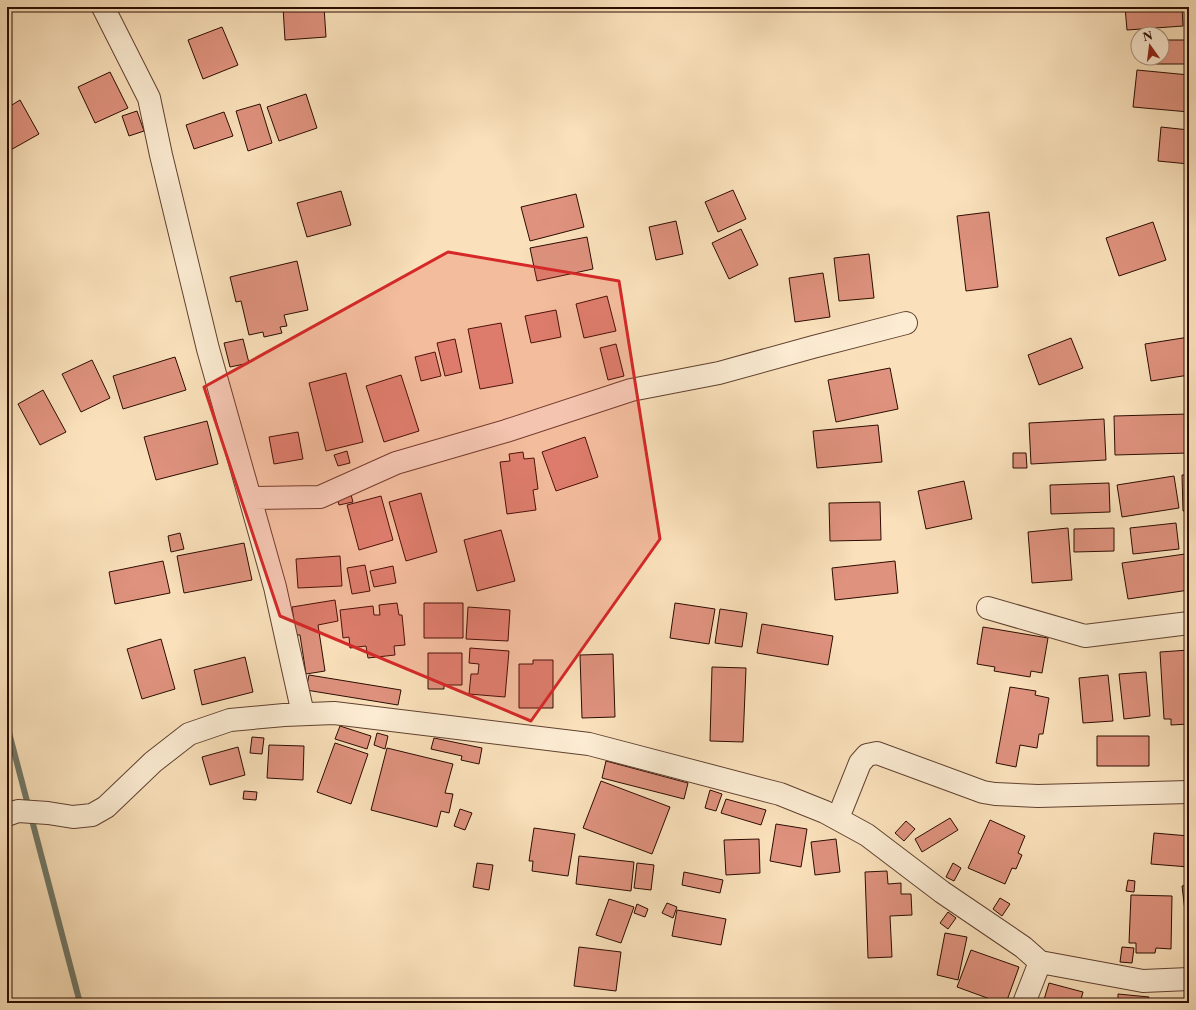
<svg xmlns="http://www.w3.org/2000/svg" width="1196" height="1010" font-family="'Libre Caslon Text',serif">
<rect width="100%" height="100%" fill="#fae1bb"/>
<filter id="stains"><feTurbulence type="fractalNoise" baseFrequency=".005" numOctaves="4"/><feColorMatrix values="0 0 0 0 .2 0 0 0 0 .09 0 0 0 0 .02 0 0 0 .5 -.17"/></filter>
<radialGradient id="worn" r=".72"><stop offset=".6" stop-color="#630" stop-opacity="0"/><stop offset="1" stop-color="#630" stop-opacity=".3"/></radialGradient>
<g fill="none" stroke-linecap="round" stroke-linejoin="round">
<path stroke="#707768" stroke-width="6" d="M7,725L80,1003"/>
</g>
<path fill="#df927e" stroke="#2c0c00" d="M283,7H324L326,37L285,40Z
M583,7H608V9L583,11Z
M1125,7H1182L1183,26L1127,30Z
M222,27L238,65L203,79L188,40Z
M1162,40H1189V64H1156V58H1162Z
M1137,70L1189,75V112L1133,107Z
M110,72L128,108L95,123L78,87Z
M306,94L317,128L279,141L267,107Z
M20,100L39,134L7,152V108Z
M260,104L272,143L248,151L236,111Z
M137,111L144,131L129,136L122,116Z
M224,112L233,136L194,149L186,125Z
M1161,127L1189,130V164L1158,161Z
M733,190L746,219L718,232L705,202Z
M341,191L351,225L307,237L297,203Z
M576,194L584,227L530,241L521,207Z
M989,212L998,287L966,291L957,216Z
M676,221L683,254L656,260L649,227Z
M1153,222L1166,260L1119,276L1106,238Z
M741,229L758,265L729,279L712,243Z
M587,237L593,269L537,281L530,248Z
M869,254L874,298L839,301L834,258Z
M297,261L308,310L284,315L287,326L280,327L282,333L264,337L263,332L249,335L241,301L236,302L230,277Z
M823,273L830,317L795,322L789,278Z
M607,296L616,331L584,338L576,304Z
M556,310L561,337L531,343L525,316Z
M501,323L513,383L480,389L468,329Z
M1189,337V375L1151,381L1145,344Z
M1071,338L1083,368L1039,385L1028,355Z
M243,339L249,363L230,367L224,343Z
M455,339L462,372L445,376L437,343Z
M616,344L624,376L608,380L600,348Z
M435,352L441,376L421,381L415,357Z
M175,357L186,390L123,409L113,376Z
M92,360L110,398L81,412L62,374Z
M890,368L898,409L836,422L828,380Z
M346,373L363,442L326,451L309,383Z
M401,375L419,431L384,442L366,386Z
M43,390L66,432L40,445L18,404Z
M1189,414V453L1115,455L1114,416Z
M1104,419L1106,460L1031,464L1029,423Z
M207,421L218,464L156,480L144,437Z
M878,425L882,462L817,468L813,431Z
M298,432L303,459L274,464L269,437Z
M585,437L598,477L556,491L542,452Z
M347,451L350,463L338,466L334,455Z
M523,452L524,459L534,458L538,489L533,490L536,510L507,514L500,462L510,461L509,454Z
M1013,453H1026L1027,468H1013Z
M1182,475H1189V511H1183Z
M1174,476L1179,508L1122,517L1117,485Z
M964,481L972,519L926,529L918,491Z
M1109,483L1110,512L1051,514L1050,485Z
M350,491L353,502L339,505L336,494Z
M421,493L437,552L406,561L389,502Z
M381,496L393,540L359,550L347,505Z
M880,502L881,540L830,541L829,503Z
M1176,523L1179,549L1133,554L1130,528Z
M1068,528L1072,580L1032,583L1028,532Z
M1114,528V551L1074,552V529Z
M501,530L515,581L477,591L464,540Z
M180,533L184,549L171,552L168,536Z
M244,543L252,580L184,593L177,556Z
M1185,554L1189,590L1128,599L1122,563Z
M340,556L342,586L298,588L296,559Z
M163,561L170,593L115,604L109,572Z
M895,561L898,593L835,600L832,568Z
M365,565L370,591L352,594L347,568Z
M393,566L396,583L374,587L370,571Z
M335,600L338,621L318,625L325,671L306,674L300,635H296L292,607Z
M397,603L399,615H402L405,645L394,646L395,655L368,658L366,646L350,648L349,637L343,638L340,610L373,606L374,615H380L379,605Z
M424,603H463V638H424Z
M675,603L715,609L709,644L670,638Z
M468,607L510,610L508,641L466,639Z
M720,609L747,613L742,647L715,643Z
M762,624L833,636L828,665L757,653Z
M983,627L1048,638L1042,673L1031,671L1030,677L994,671L995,667L977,664Z
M161,639L175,689L142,699L127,649Z
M470,648L509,651L505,697L469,694L471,674H478L479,664L469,663Z
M1189,650V724L1171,725V719H1164L1160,652Z
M428,653H462V685H444V689H428Z
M613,654L615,717L582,718L580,655Z
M245,657L253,692L202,705L194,670Z
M533,660H553V708H519V664H533Z
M712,667L746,668L743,742L710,741Z
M1146,672L1150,716L1124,719L1119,674Z
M309,675L401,690L398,705L306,690Z
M1108,675L1113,721L1083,723L1079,678Z
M1010,687L1036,691L1035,695L1049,698L1043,734H1039L1037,748L1020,745L1016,767L996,763Z
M340,726L371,736L367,749L335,739Z
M377,733L388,736L385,749L374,745Z
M1097,736H1149V766H1097Z
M252,737L264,738L262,754L250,753Z
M434,738L482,748L479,764L461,760L462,756L431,749Z
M335,743L368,754L351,804L317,792Z
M269,745L304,746L303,780L267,778Z
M238,747L245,775L210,785L202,757Z
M387,748L453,764L445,793L453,794L449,813L441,811L437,827L371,810Z
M606,761L688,783L684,799L602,778Z
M601,781L670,807L652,854L583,828Z
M710,790L722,794L716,811L705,808Z
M244,791L257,792L256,800L243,799Z
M726,799L766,810L761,825L721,813Z
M460,809L472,813L465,830L454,826Z
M950,818L958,830L922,852L915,839Z
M990,820L1025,836L1018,853L1022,855L1016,869L1012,868L1005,884L968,868Z
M906,821L915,829L904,841L895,833Z
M776,824L807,829L801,867L770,861Z
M534,828L575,834L568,876L532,871L533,861H529Z
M1154,833L1189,836V867L1151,864Z
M759,839L760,873L726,875L724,840Z
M836,839L840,872L815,875L811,842Z
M579,856L634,862L631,891L576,884Z
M477,863L493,865L489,890L473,887Z
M637,863L654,865L651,890L634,888Z
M953,863L961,868L954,881L946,877Z
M887,871L888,884L901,883V894H911L912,915L890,916L892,957L868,958L865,872Z
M684,872L723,880L720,893L682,885Z
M1128,880L1135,881L1134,892L1126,891Z
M1189,885V944L1182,886Z
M1131,895L1172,896L1171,949L1156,948L1155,953H1136V943H1129Z
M1000,898L1010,904L1002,916L993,909Z
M609,899L634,907L621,943L596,935Z
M667,903L677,907L673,918L662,913Z
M637,904L648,909L645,917L634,913Z
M677,910L726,919L721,945L672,936Z
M948,912L956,918L948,929L940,923Z
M945,933L967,937L958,980L937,975Z
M579,947L621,952L616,991L574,986Z
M1122,947L1134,948L1132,963L1120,962Z
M971,950L1019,967L1006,1003H1001L957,987Z
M1049,983L1083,992L1080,1003H1043Z
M1118,994L1149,997L1148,1003H1118Z"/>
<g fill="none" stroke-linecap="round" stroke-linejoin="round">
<g stroke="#60412f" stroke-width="24">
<path id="minor" d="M103,7L149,98L161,155L208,349L275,587L303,714
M251,498L320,497L396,463L506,431L631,390L719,373L813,347L906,323
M988,608L1085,636L1189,623
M7,815L18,811L48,813L73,817L92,815L106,807L153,762L189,734L230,720L284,715L334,713L589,744L780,794L825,812L867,835L942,892L1023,947L1040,962L1143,981L1189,979
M838,818L860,763L867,755L877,753L983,792L995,794L1038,796L1189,792
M1024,1003L1040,962"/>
</g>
<use href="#minor" stroke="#fcecd3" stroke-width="22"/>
</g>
<path fill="#d62828" fill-opacity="0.2" stroke="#d62828" stroke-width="3" stroke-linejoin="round" d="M448,252L619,281L660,539L531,721L280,616L204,387Z"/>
<rect width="1196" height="1010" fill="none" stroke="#fae1bb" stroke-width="24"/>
<rect x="8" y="8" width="1180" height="994" fill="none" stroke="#2c0c00" stroke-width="2"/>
<rect x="12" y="12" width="1172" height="986" fill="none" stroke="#2c0c00"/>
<g transform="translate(1150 46) rotate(346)"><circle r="19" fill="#fcecd3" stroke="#a9927f"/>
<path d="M0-3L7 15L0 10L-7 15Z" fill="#8f2418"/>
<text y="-6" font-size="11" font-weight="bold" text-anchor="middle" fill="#2c0c00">N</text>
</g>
<rect width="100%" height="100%" filter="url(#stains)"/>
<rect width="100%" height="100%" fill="url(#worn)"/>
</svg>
